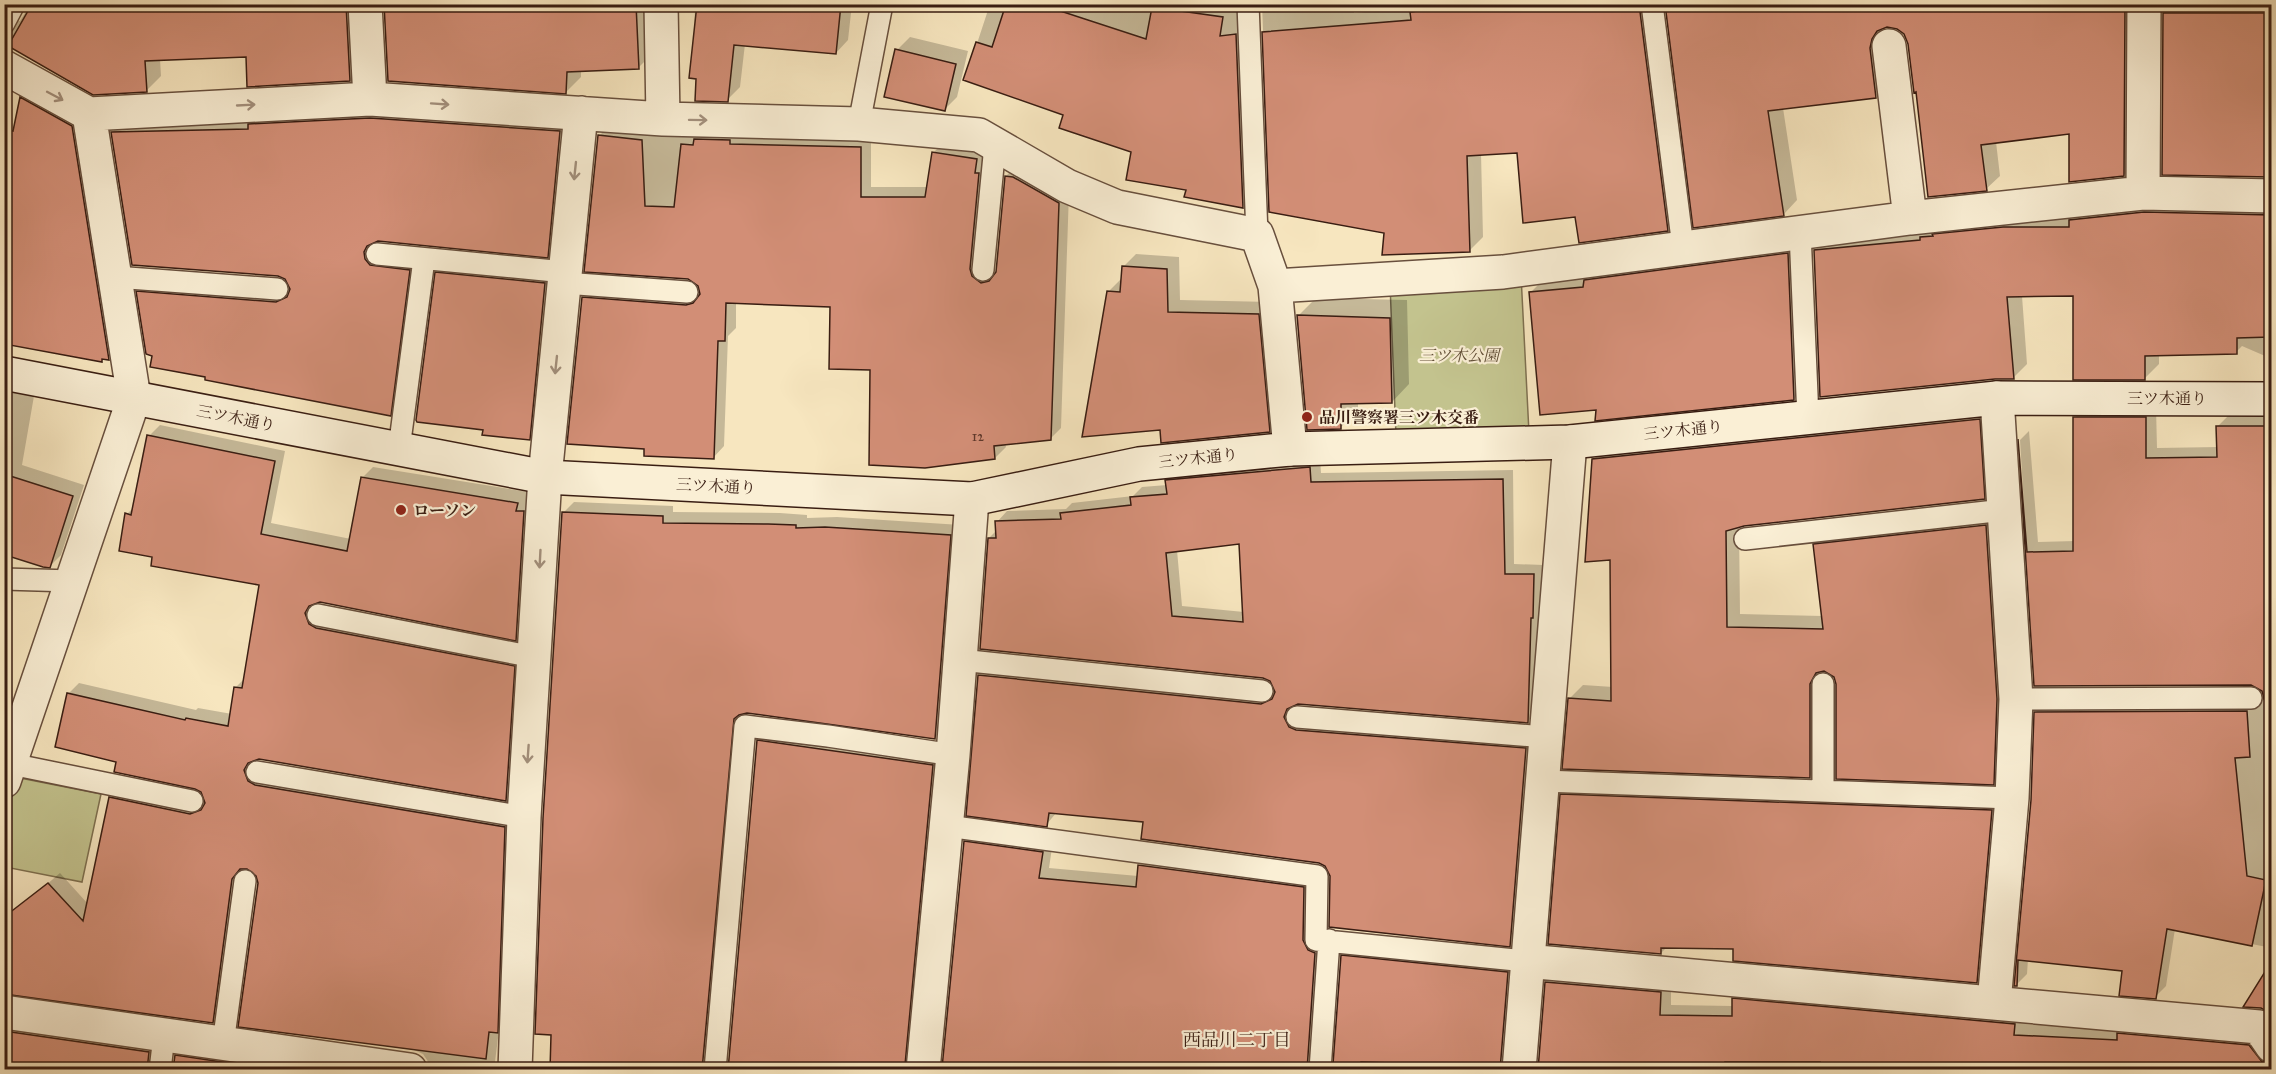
<svg xmlns="http://www.w3.org/2000/svg" width="2276" height="1074" font-family="'IM FELL Great Primer','Noto Serif JP',serif">
<rect width="100%" height="100%" fill="#f7e6bf"/>
<filter id="stains"><feTurbulence type="fractalNoise" baseFrequency=".00333" numOctaves="4"/><feColorMatrix values="0 0 0 0 .2 0 0 0 0 .09 0 0 0 0 .02 0 0 0 .5 -.17"/></filter>
<radialGradient id="worn" r=".72"><stop offset=".6" stop-color="#630" stop-opacity="0"/><stop offset="1" stop-color="#630" stop-opacity=".3"/></radialGradient>
<path fill="#c3c38e" stroke="#7e7050" stroke-width="1.5" d="M1521,275L1529,433L1396,436L1390,284Z
M15,777L101,794L82,882L5,867L4,805Z"/>
<path fill="#0003" fill-rule="evenodd" d="M4,4L14,20L20,21L27,10V4H361L365,65L350,80L247,56L160,59L161,76L146,91L94,93L4,43Z
M385,4H651L653,53L638,68L581,70V77L566,92Z
M695,4H852L848,40L836,53L745,44L740,87L727,100L698,78L693,77Z
M990,4H1249L1256,192L1243,206L1188,188L1133,151L1065,114L965,80Z
M1262,4H1353L1354,13L1411,8L1410,4H1654L1681,216L1667,230L1577,215L1518,151L1481,153L1483,237L1469,251L1386,231L1270,211Z
M1666,4H2138V161L2124,175L2071,132L1996,142L2000,176L1986,189L1917,91L1909,43L1905,33L1897,28L1887,26L1885,27L1884,33L1890,82L1876,96L1783,108L1797,200L1784,214Z
M2164,4H2272V176L2163,173Z
M910,37L968,51L957,97L944,110L897,50Z
M33,87L83,115L120,347L109,359L104,358L102,360L22,98Z
M381,108L570,121L558,245L547,256L376,240L375,248L420,260L401,403L390,414L207,376L154,355L138,292L148,281L288,292L292,290L286,278L112,132L123,122Z
M610,125L871,136V187H928L934,152L945,141L987,148L993,272L997,271L1006,176L1017,165L1069,192L1061,428L1050,439L1005,443L1006,447L995,458L871,368L832,305L736,302V328L728,336L724,446L713,458L646,448L583,298L594,287L698,294L702,293L696,281L688,278L599,136Z
M2272,201V359L2242,346L2236,352L2159,354V364L2145,378L2075,295L2022,296L2027,364L2013,378L1815,250L1829,236L1948,221Z
M1799,243L1805,387L1794,399L1597,408L1531,292L1542,281Z
M1136,254L1179,257L1180,300L1271,302L1282,418L1269,431L1161,428L1108,292L1121,279L1123,267Z
M446,263L554,274L539,429L529,439L484,429L437,273Z
M1316,298L1407,300L1409,384L1392,402L1358,403V410L1341,427L1298,316Z
M4,389L34,396L22,465L84,485L61,555L50,566L4,553Z
M1992,406L1997,485L1984,498L1739,526L1740,614L1823,616L1814,545L1827,532L1999,512L2006,770L1993,783L1837,684L1835,676L1823,669V763L1810,776L1570,698L1583,685L1613,687L1612,558L1594,459L1607,446Z
M2086,406L2156,407L2157,448L2218,447L2217,427L2228,416L2272,415V948L2175,929L2166,986L2155,997L2124,969L2028,959L2027,974L2016,985L2032,800L2036,712L2047,701L2266,700L2263,690L2251,684L2035,685L2020,440L2029,431L2038,542L2075,541V418Z
M160,425L285,451L271,523L351,539L362,478L373,467L528,492L526,500L534,501L526,628L516,639L320,601L316,602L320,613L525,656L517,789L506,799L259,758L255,759L259,771L515,816L508,1020L499,1030L494,1070H430L429,1063L423,1054L414,1050L240,1025L259,882L254,870L243,868L223,1010L212,1021L23,905L60,873L88,904L110,798L121,787L202,803L206,802L205,796L196,787L117,761L68,694L79,683L196,710L198,708L232,714L235,688L245,678L261,584L154,556L127,514L135,506L149,436Z
M1320,458L1321,473L1513,470L1514,564L1544,565L1538,711L1528,721L1298,703L1293,705L1299,717L1536,739L1520,935L1510,945L1331,875L1326,865L1319,862L1144,821L1057,812L1046,825L979,675L989,665L1276,693L1275,684L1264,677L989,538L997,530V522L1007,511L1066,509L1072,503L1133,496L1142,487L1167,485V481L1177,471ZM1240,543L1244,612L1182,606L1177,550Z
M574,502L673,506V512L780,513L807,515V518L837,517L961,525L946,727L935,738L744,712L713,1057L719,1070H551L563,513Z
M769,730L943,754L919,1070H729L758,741Z
M1571,785L2001,801L1986,971L1976,981L1735,948L1667,947L1661,953L1562,795Z
M976,831L1053,841L1049,868L1138,876L1140,865L1150,854L1314,877L1326,1070H943L965,842Z
M1353,945L1518,962L1515,1070H1334L1342,956Z
M2272,965V1008L2250,999Z
M1557,971L1671,982V1005L1733,1006V999L1744,988L2025,1013V1024L2259,1034L2272,1051V1070H1539L1546,982Z
M4,1017L160,1041L163,1070H4Z
M187,1045L358,1070H173L176,1056Z"/>
<path fill="#d28e76" stroke="#391d12" stroke-width="1.5" fill-rule="evenodd" d="M32,4H346L350,81L247,87L246,57L145,61L147,92L93,95L8,46Z
M384,4H636L639,69L567,72L566,94L388,81Z
M697,4H721L760,9L761,4H841L836,54L734,45L728,102L695,101L696,79L689,78Z
M1006,4H1039L1146,39L1152,7L1223,17L1220,36L1236,34L1243,208L1184,197L1186,190L1126,180L1131,152L1059,128L1063,115L963,80L976,42L992,47Z
M1472,4H1639L1668,231L1579,243L1575,217L1523,223L1517,153L1467,156L1470,252L1382,255L1384,233L1269,212L1262,32L1411,20L1410,12Z
M1665,4H2125L2124,176L2069,182V134L1981,145L1987,191L1928,197L1916,92L1914,93L1908,44L1904,34L1897,29L1887,27L1877,31L1872,39L1870,48L1876,98L1768,111L1784,216L1693,228Z
M2163,13H2271V177L2162,175Z
M895,49L956,64L945,111L884,97Z
M20,97L72,126L109,360L102,359V362L4,344V129L13,131Z
M370,118L560,131L548,258L378,241L367,246L364,252L365,259L370,265L410,270L391,416L205,380V377L150,367L152,356L146,354L136,291L276,302L287,297L290,289L285,279L278,276L132,265L111,132L248,129V124Z
M598,135L642,140L645,206L674,207L681,144L693,145L694,139L730,140V144L861,147V197H925L932,152L977,159L975,173H979L970,269L972,276L981,283L989,281L996,272L1005,176L1013,177L1059,203L1051,440L994,446L995,459L925,468L869,465L870,370L829,369L830,307L726,303L725,341H718L714,459L644,456V449L567,444L582,297L686,305L693,303L700,294L698,286L688,279L584,272Z
M2144,212L2271,215V337L2237,338V354L2145,356V380H2073V296L2007,297L2014,379H1995L1820,397L1814,250L1920,240V237L1933,236L1932,234L2003,227H2069V220Z
M1788,253L1794,400L1595,421L1596,410L1540,415L1529,292L1583,287L1584,280Z
M1122,266L1167,269L1168,312L1259,314L1270,432L1161,443L1160,430L1082,437L1107,291L1120,292Z
M435,272L545,283L530,440L482,435L483,430L417,422L416,420Z
M1297,315L1390,318L1392,403L1341,404V429L1307,430Z
M2073,417H2146V458L2217,457L2216,426H2271V695L2264,699L2262,691L2251,685L2034,686L2018,439L2027,552L2073,551Z
M1980,419L1985,499L1744,526L1726,531L1727,627L1823,629L1813,544L1986,525L1997,699L1994,785L1836,779V684L1834,677L1824,671L1816,673L1810,684V778L1562,769L1568,698L1611,701L1610,560L1585,562L1592,459Z
M147,435L275,461L261,534L347,551L361,477L518,503L516,511H524L516,641L320,602L309,606L305,613L309,624L316,628L515,666L506,801L259,759L248,763L244,770L248,781L255,785L505,827L498,1033L489,1032L486,1059L238,1027L258,883L256,876L247,869H240L232,879L213,1023L4,994V917L48,883L83,921L109,797L190,814L201,810L205,803L201,792L195,789L114,772L116,762L55,747L67,693L185,720L186,718L228,726L234,687L242,688L259,585L151,566L152,557L119,551L125,513L131,515Z
M1310,467L1311,482L1503,479L1505,574H1534L1533,618H1531L1528,723L1298,704L1287,709L1284,717L1289,727L1296,730L1526,748L1510,947L1329,927L1330,876L1325,866L1319,863L1141,839L1143,822L1049,813L1047,827L966,816L978,675L1261,704L1272,699L1275,692L1270,681L1263,678L980,649L988,538H996L995,521L1061,519L1060,513L1131,505L1130,497L1167,494L1165,480ZM1239,544L1243,622L1172,616L1166,553Z
M4,474L73,496L50,568L43,567L5,555Z
M562,512L663,516V523L768,524L796,525V528L825,527L951,535L935,739L747,713L739,715L734,719L702,1070H550L551,1035L535,1034L543,818Z
M2247,711L2250,757L2235,758L2247,876L2266,880L2252,946L2167,929L2156,999L2119,996L2122,971L2018,960L2017,986H2014L2031,800L2034,712Z
M757,740L933,765L905,1065H901V1070H728Z
M1560,794L1992,810L1977,983L1733,961V949L1661,948V954L1548,944Z
M964,841L1043,852L1039,878L1136,887L1138,865L1304,887L1303,940L1308,950L1315,953L1307,1070L942,1068Z
M1341,955L1508,972L1500,1070H1425L1426,1064L1361,1062V1064H1333Z
M2271,962V1014L2261,1008L2243,1007Z
M1545,982L1661,992L1660,1015L1732,1016V998L2015,1024L2014,1035L2117,1040V1033L2249,1045L2263,1063L2271,1064V1070H1820V1062H1725V1070H1538Z
M4,1031L149,1052L147,1070H4Z
M175,1055L242,1065L241,1070H173Z"/>
<g fill="none" stroke-linecap="round" stroke-linejoin="round">
<g stroke="#684f3d" stroke-width="24">
<path id="lane" d="M1248,4L1257,235
M1652,4L1683,247
M4,23L14,4
M859,124L882,4
M1800,232L1808,418
M377,254L565,272
M983,270L995,145
M115,277L277,289
M564,283L687,292
M399,449L424,259
M1745,539L2004,510
M4,579L72,581
M318,615L534,657
M960,660L1262,691
M1823,684V790
M2016,699L2251,698
M1297,717L1545,737
M11,764L192,801
M257,772L524,817
M1543,781L2012,798
M947,826L1317,876L1316,940L1526,961
M223,1044L245,881
M160,1070L164,1036
M715,1070L745,726L828,736L953,755
M1320,1070L1329,940"/>
</g>
<g stroke="#684f3d" stroke-width="36">
<path id="street" d="M365,4L370,99
M661,4L663,119
M1889,46L1910,218
M4,67L89,114L370,99L663,119L859,124L979,135L1067,186L1117,207L1257,235L1275,286L1290,449
M2143,193L2144,4
M1275,286L1503,272L1910,218L2143,193L2272,196
M4,781L134,398L89,114
M1526,961L2259,1027L2272,1046
M1994,1003L2012,798L2016,699L1997,398
M4,1012L410,1070
M515,1070L524,817L545,477L581,113
M923,1070L953,755L972,499
M1519,1070L1570,442"/>
</g>
<g stroke="#391d12" stroke-width="36">
<path id="secondary" d="M4,373L545,477L972,499L1139,464L1290,449L1570,442L1997,398L2272,399"/>
</g>
<use href="#lane" stroke="#faefd5" stroke-width="21"/>
<use href="#street" stroke="#faefd5" stroke-width="33"/>
<use href="#secondary" stroke="#faefd5" stroke-width="33"/>
</g>
<defs><path id="oneway-shaft" d="M-6 0H5M1.5-3L5.5 0L1.5 3" fill="none" stroke-width="1.6" stroke-linecap="round" stroke-linejoin="round" transform="scale(1.5)"/></defs>
<g stroke="#a3907d">
<use href="#oneway-shaft" transform="translate(55 96) rotate(28)"/>
<use href="#oneway-shaft" transform="translate(440 104) rotate(4)"/>
<use href="#oneway-shaft" transform="translate(246 105) rotate(-3)"/>
<use href="#oneway-shaft" transform="translate(698 120) rotate(1)"/>
<use href="#oneway-shaft" transform="translate(575 171) rotate(96)"/>
<use href="#oneway-shaft" transform="translate(556 365) rotate(96)"/>
<use href="#oneway-shaft" transform="translate(540 559) rotate(93)"/>
<use href="#oneway-shaft" transform="translate(528 754) rotate(94)"/>
</g>
<g fill="#8f2418" stroke="#faefd5" stroke-width="2">
<circle cx="1307" cy="417" r="6"/>
<circle cx="401" cy="510" r="6"/>
</g>
<g text-anchor="middle" dominant-baseline="central" stroke-width="4.5" stroke-linejoin="round" paint-order="stroke">
<g font-size="14" fill="#5f392b">
<text x="978" y="436">12</text>
</g>
<g font-size="16" font-style="italic" fill="#624f37" stroke="#faefd5">
<text x="1459" y="355">三ツ木公園</text>
</g>
<g font-size="16" fill="#391d12" stroke="#faefd5">
<text x="2167" y="398">三ツ木通り</text>
<text transform="translate(236 418) rotate(11)">三ツ木通り</text>
<text transform="translate(1683 430) rotate(-6)">三ツ木通り</text>
<text transform="translate(1198 458) rotate(-6)">三ツ木通り</text>
<text transform="translate(716 486) rotate(3)">三ツ木通り</text>
</g>
<g font-size="16" font-weight="bold" fill="#391d12" stroke="#faefd5" text-anchor="start">
<text x="1319" y="417">品川警察署三ツ木交番</text>
<text x="413" y="510">ローソン</text>
</g>
<g font-size="18" fill="#391d12" stroke="#faefd5">
<text x="1237" y="1040">西品川二丁目</text>
</g>
</g>
<rect width="2276" height="1074" fill="none" stroke="#f7e6bf" stroke-width="24"/>
<rect x="6" y="6" width="2264" height="1062" fill="none" stroke="#391d12" stroke-width="3"/>
<rect x="12" y="12" width="2252" height="1050" fill="none" stroke="#391d12" stroke-width="1.5"/>
<rect width="100%" height="100%" filter="url(#stains)"/>
<rect width="100%" height="100%" fill="url(#worn)"/>
</svg>
